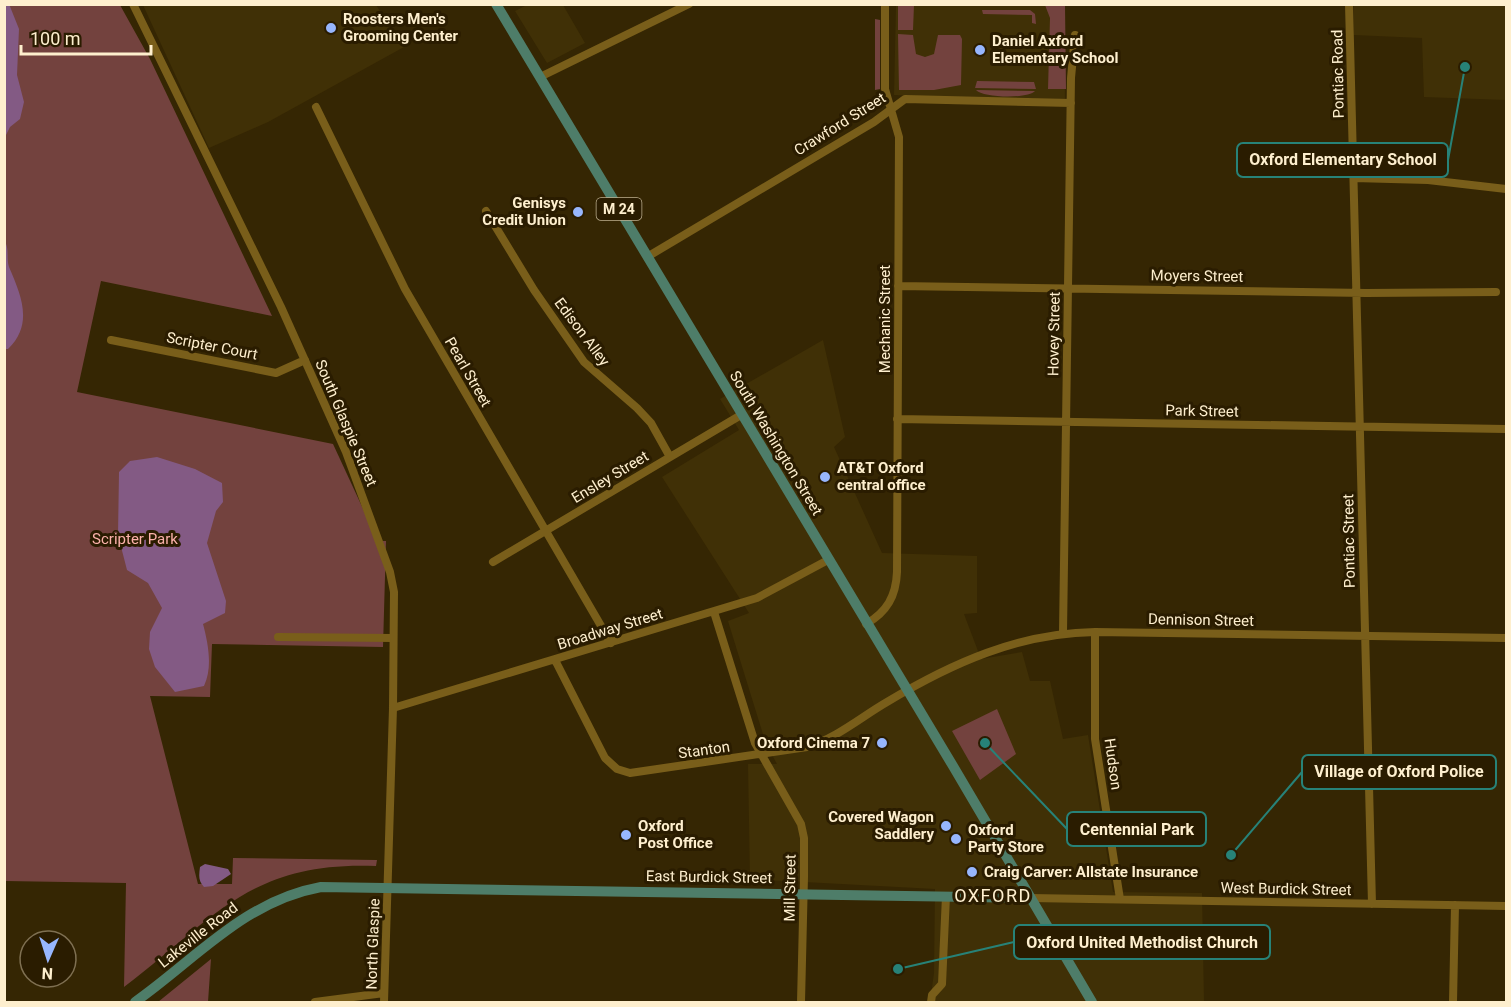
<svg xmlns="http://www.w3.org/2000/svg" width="1511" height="1007" font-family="Roboto,sans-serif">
<rect width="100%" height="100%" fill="#352603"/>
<path fill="#403006" d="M143,5H376L404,47L268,122L209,148Z
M527,5H563L585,43L547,63L515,11Z
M896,5H1064L1065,103L894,95Z
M1354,5H1506V100L1424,97L1422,38L1354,35Z
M823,340L845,437L834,447L882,553L977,556V613L964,614L981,659L1022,652L1030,681H1050L1063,739L1088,735L1113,892L1202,893L1204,1002H930L934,973L935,889L750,879L748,764H777L766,744L728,621L749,613L662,477L739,430L720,399Z"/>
<path fill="#73423e" d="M5,5H120L150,59L272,316L101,281L77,392L333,444L378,541H386L383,647L212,644L210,697L150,696L198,884H232L233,858L377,860L376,866C250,861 215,918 124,987L126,883L5,881Z
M898,5H914L913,30H898Z
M1045,5H1065L1066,89H1048L1050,18Z
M982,10H1030L1035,14L1036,24L1032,23V15L983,14Z
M875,19L880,20V89L875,90Z
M898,34L913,35L916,54L925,57L934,54L938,35H960L962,39L961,85L934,90H899Z
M977,81L1034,82L1036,89L975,88Z
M976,90L1035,91C1028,99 983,98 976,90Z
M997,709L1016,754L980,780L952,731Z
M211,959L208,1002H158Z"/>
<path fill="#835a84" d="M9,4L19,29L17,75L24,102L20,119L10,127L5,137L4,5Z
M4,240C10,249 6,258 9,267C21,295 34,324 8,349H5Z
M157,457L195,469L222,483L223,502L216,511L207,543L226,601L225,613L203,624C208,643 213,667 204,686L175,692L155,667L149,649L150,632L162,608L148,583L127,570L118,535L119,472L130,461Z
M205,864L228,869L231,874L213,886L204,887C198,881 199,875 200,867Z"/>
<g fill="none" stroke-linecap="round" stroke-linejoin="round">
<path stroke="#795e1a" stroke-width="8" d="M133,4L281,307L346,452L390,572L394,592L393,708L384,1002
M1349,4L1372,904
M540,77L689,4
M316,107L405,289L611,643
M1354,178L1428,180L1506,189
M486,211L534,290L584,362L637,408L651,423L670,457
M647,257L874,122L905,99L1071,103
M898,286L1366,293L1496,292
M111,340L276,373L305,360
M897,419L1506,429
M493,562L741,415
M714,612L755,743L801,824L804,838V877L801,1002
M866,624C887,612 896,596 897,572L899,137L885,89V4
M1095,632V739L1120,899
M1063,633L1071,78L1075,35
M278,637L393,638
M555,660L605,758L617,769L630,773L807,747C837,738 861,717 887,702C952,663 1019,633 1095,632L1506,638
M393,708L757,598L828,560
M1030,898L1506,906
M315,1002L384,993
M931,1002L932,995L942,984L946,896
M1453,1002L1455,905"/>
<path stroke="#4e7d69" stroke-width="10" d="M496,4L953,766L1092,1002
M135,1002C196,959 244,901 321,887L1030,898"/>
</g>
<g fill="#97b6fd" stroke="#2a1c00" stroke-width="2">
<circle cx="331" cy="28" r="6"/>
<circle cx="980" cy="50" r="6"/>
<circle cx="578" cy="212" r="6"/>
<circle cx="825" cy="477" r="6"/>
<circle cx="882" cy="743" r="6"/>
<circle cx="946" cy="826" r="6"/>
<circle cx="626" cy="835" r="6"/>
<circle cx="956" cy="839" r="6"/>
<circle cx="972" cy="872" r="6"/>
</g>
<g text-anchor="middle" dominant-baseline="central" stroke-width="6" stroke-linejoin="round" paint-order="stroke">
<rect fill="#2a1c00" stroke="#beb090" stroke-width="1.5" x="596.5" y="198" width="45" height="22" rx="4.5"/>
<g font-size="14" font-weight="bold" fill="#feefce">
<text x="619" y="209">M 24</text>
</g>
<g font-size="15" font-weight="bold" fill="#feefce" stroke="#2a1c00" text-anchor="start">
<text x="343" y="19">Roosters Men's<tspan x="343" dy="17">Grooming Center</tspan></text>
<text x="992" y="41">Daniel Axford<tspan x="992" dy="17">Elementary School</tspan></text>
<text x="566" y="203" text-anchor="end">Genisys<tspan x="566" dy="17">Credit Union</tspan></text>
<text x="837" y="468">AT&amp;T Oxford<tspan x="837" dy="17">central office</tspan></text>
<text x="870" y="743" text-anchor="end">Oxford Cinema 7</text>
<text x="934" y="817" text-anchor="end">Covered Wagon<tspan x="934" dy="17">Saddlery</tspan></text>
<text x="638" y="826">Oxford<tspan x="638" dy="17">Post Office</tspan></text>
<text x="968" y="830">Oxford<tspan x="968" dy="17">Party Store</tspan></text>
<text x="984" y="872">Craig Carver: Allstate Insurance</text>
</g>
<g font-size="15" fill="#feefce" stroke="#2a1c00">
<text transform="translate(1338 74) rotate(-91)">Pontiac Road</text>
<text transform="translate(840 124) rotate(-32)">Crawford Street</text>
<text transform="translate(1197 276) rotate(1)">Moyers Street</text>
<text transform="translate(885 319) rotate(-90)">Mechanic Street</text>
<text transform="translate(582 332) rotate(53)">Edison Alley</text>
<text transform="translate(1054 334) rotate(-89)">Hovey Street</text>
<text transform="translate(212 346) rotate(11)">Scripter Court</text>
<text transform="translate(468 372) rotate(60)">Pearl Street</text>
<text transform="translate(1202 411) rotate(1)">Park Street</text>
<text transform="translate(346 423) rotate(67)">South Glaspie Street</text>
<text transform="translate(776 443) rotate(59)">South Washington Street</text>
<text transform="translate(610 477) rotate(-31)">Ensley Street</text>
<text transform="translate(1349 541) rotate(-91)">Pontiac Street</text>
<text transform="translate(1201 620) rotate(1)">Dennison Street</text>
<text transform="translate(610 629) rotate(-17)">Broadway Street</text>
<text transform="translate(704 750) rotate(-8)">Stanton</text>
<text transform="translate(1113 764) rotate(82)">Hudson</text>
<text transform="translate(709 877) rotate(1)">East Burdick Street</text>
<text transform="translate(790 888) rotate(-89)">Mill Street</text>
<text transform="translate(1286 889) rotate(1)">West Burdick Street</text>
<text transform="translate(198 935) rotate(-38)">Lakeville Road</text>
<text transform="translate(373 944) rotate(-88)">North Glaspie</text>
</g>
<g font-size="15" fill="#fbb1aa" stroke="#2a1c00">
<text x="135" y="539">Scripter Park</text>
</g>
<g font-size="18" letter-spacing="1.5" fill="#feefce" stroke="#2a1c00">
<text x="993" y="895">OXFORD</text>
</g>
</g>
<path fill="none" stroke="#278278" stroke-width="2" d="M1465 67L1448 160M1231 855L1302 772M985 743L1067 829M898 969L1014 942"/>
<g fill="#278278" stroke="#2a1c00" stroke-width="2">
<circle cx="1465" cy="67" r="6"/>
<circle cx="1231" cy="855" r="6"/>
<circle cx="985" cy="743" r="6"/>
<circle cx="898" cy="969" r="6"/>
</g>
<g fill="#2a1c00" stroke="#278278" stroke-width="2">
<rect x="1237" y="143" width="211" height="34" rx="6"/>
<rect x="1302" y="755" width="194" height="34" rx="6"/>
<rect x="1067" y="812" width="139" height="34" rx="6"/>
<rect x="1014" y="925" width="256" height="34" rx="6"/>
</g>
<g font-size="16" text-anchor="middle" font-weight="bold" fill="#feefce">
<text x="1343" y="165">Oxford Elementary School</text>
<text x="1399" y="777">Village of Oxford Police</text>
<text x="1137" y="835">Centennial Park</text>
<text x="1142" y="948">Oxford United Methodist Church</text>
</g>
<rect width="1511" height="1007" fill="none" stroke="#feefce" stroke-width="12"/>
<g transform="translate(48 959) rotate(183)"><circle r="28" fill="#2a1c00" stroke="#7f7052" stroke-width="1.5"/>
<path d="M0-4.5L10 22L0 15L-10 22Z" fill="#97b6fd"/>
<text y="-9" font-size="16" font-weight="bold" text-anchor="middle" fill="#feefce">N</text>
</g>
<path d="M21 45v9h130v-9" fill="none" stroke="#feefce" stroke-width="3"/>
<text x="30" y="45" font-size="18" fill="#feefce" stroke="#2a1c00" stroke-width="4.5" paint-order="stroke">100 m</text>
</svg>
